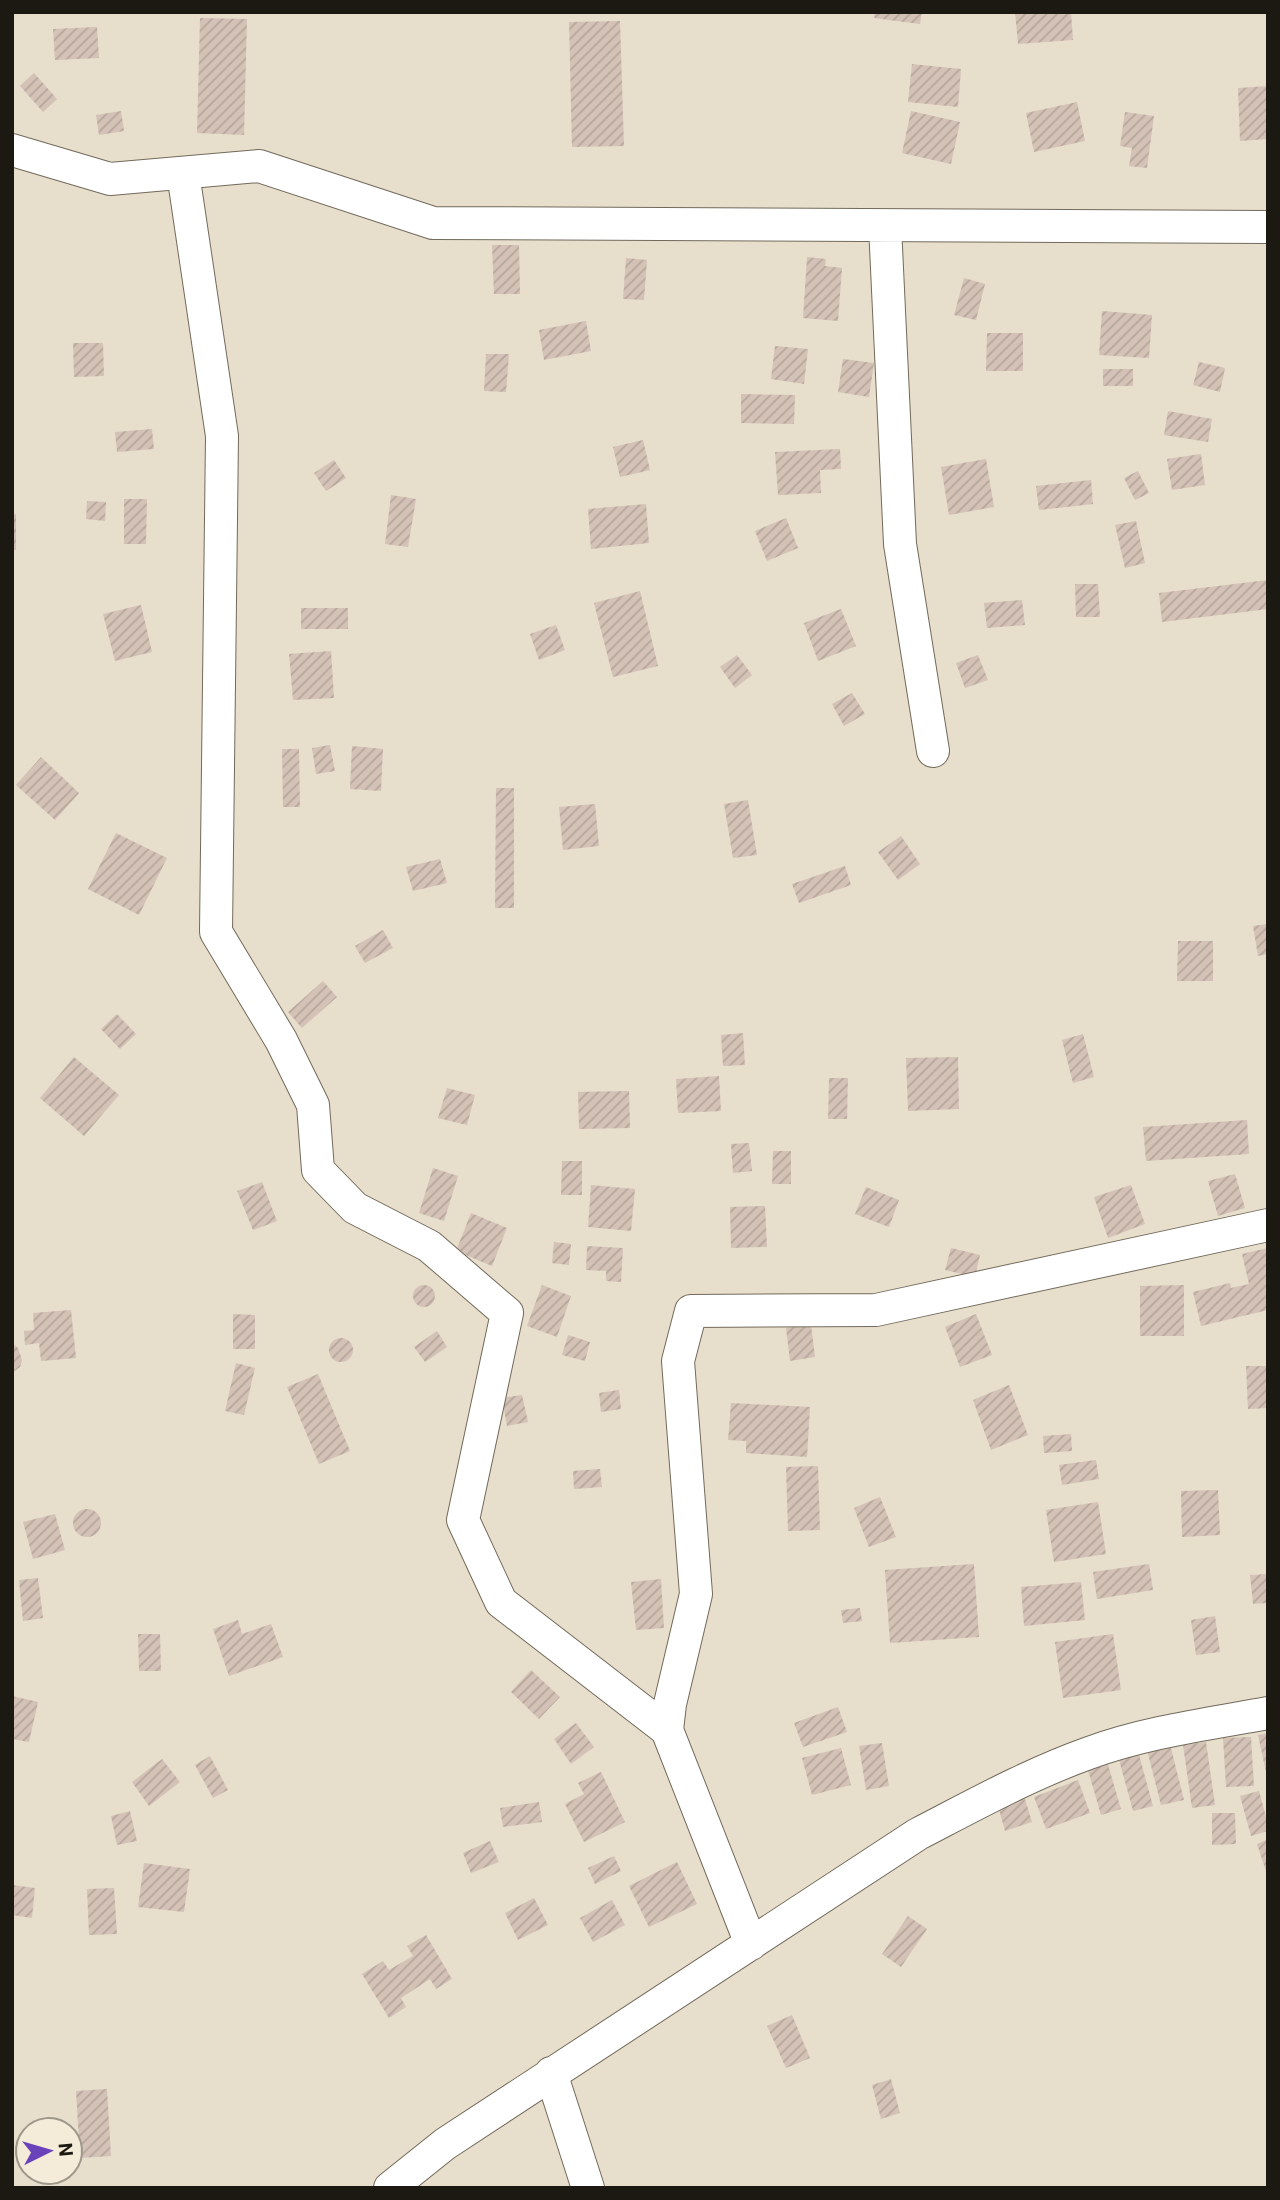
<svg xmlns="http://www.w3.org/2000/svg" width="1280" height="2200" font-family="Roboto,sans-serif">
<defs>
<pattern id="building-hatch" width="6" height="6" patternUnits="userSpaceOnUse" patternTransform="scale(1.75)"><rect width="6" height="6" fill="#d4c2b7"/><path d="M-1 1l2-2M0 6l6-6M5 7l2-2" fill="none" stroke="#b5a69c"/></pattern>
</defs>
<rect width="100%" height="100%" fill="#e7decc"/>
<path fill="url(#building-hatch)" d="M875,12H922L920,24L874,18Z
M1015,12H1071L1073,40L1018,44Z
M200,18L247,19L244,135L197,133Z
M620,21L624,146L572,147L569,22Z
M97,27L99,58L55,60L53,29Z
M912,64L961,69L958,107L908,102Z
M34,73L57,99L43,112L20,86Z
M1268,86V139L1240,141L1238,88Z
M1077,102L1085,141L1034,152L1026,113Z
M121,111L124,131L99,135L96,115Z
M911,111L960,122L951,164L902,153Z
M1125,112L1154,116L1147,168L1129,166L1132,148L1120,146Z
M492,245H519L520,294H494Z
M807,257L826,259L825,266L842,268L838,321L803,318Z
M626,258L647,260L644,300L623,299Z
M964,278L985,284L976,320L954,315Z
M1102,311L1152,315L1149,358L1099,355Z
M586,321L591,351L544,360L539,330Z
M987,333H1023V371H986Z
M73,343H103L104,376L74,377Z
M775,346L808,349L804,384L771,379Z
M486,354H509L506,392L484,391Z
M843,359L874,363L869,397L838,392Z
M1199,362L1225,368L1220,392L1193,385Z
M1103,369H1133V386H1103Z
M741,394L795,395L794,424L741,423Z
M1168,411L1212,419L1208,442L1164,435Z
M152,429L154,449L117,452L115,432Z
M643,440L650,470L620,477L613,447Z
M840,449L841,469L820,470L821,493L778,495L775,452Z
M1201,454L1205,485L1172,490L1167,459Z
M986,459L994,507L949,515L941,467Z
M334,460L346,478L326,491L314,473Z
M1138,471L1149,493L1135,500L1124,478Z
M1091,480L1093,504L1039,510L1036,486Z
M391,495L416,499L408,547L385,544Z
M124,499H147L146,544H124Z
M87,501L106,502L105,521L86,519Z
M646,504L649,543L591,549L588,509Z
M12,514H16V550H12Z
M786,518L798,548L767,561L755,531Z
M1136,521L1145,563L1125,568L1115,525Z
M1268,580V609L1162,622L1159,593Z
M1075,584H1098L1100,617H1076Z
M640,591L658,666L613,677L594,603Z
M1022,600L1025,625L987,628L984,603Z
M141,605L152,652L115,661L103,614Z
M301,608H348V629H301Z
M841,609L856,646L818,661L804,623Z
M556,625L565,650L539,660L530,634Z
M331,651L334,698L293,700L289,654Z
M737,655L752,675L735,688L720,667Z
M978,655L988,680L965,688L956,663Z
M852,693L865,714L844,726L832,704Z
M330,745L335,771L316,774L312,748Z
M352,746L383,749L381,791L350,789Z
M282,749H299L300,807H283Z
M41,757L79,793L55,820L16,785Z
M496,788H514V908H495Z
M748,800L757,855L733,858L724,804Z
M595,804L599,846L563,850L559,807Z
M116,833L167,858L139,915L88,889Z
M901,836L920,864L898,880L878,852Z
M440,859L447,883L413,891L406,867Z
M845,866L851,885L799,903L792,884Z
M1268,924V954L1258,956L1253,926Z
M383,930L393,948L365,963L355,946Z
M1178,941H1213V981H1177Z
M323,981L337,997L302,1028L288,1012Z
M117,1014L136,1034L120,1049L101,1029Z
M743,1033L745,1065L723,1066L721,1035Z
M1083,1034L1094,1077L1073,1083L1062,1040Z
M74,1057L119,1095L84,1136L40,1098Z
M958,1057L959,1109L908,1111L906,1058Z
M719,1076L721,1111L678,1113L676,1079Z
M829,1078H848L847,1119H828Z
M447,1088L475,1095L467,1125L438,1118Z
M629,1091L630,1128L579,1129L578,1092Z
M1247,1120L1249,1154L1146,1161L1143,1127Z
M749,1143L752,1171L733,1173L731,1144Z
M773,1151H791V1184H772Z
M562,1161H582V1195H561Z
M433,1168L458,1176L444,1221L419,1213Z
M1235,1174L1245,1208L1218,1216L1208,1181Z
M262,1182L277,1221L253,1230L237,1191Z
M591,1185L635,1189L631,1231L588,1227Z
M1131,1185L1145,1224L1108,1238L1094,1197Z
M866,1187L899,1200L889,1227L855,1214Z
M765,1206L767,1247L731,1248L730,1207Z
M471,1213L507,1228L492,1266L456,1251Z
M554,1242L571,1244L569,1265L552,1263Z
M587,1246L623,1248L621,1282L606,1281V1271L586,1270Z
M951,1248L980,1255L975,1277L945,1270Z
M1268,1248V1310L1201,1326L1193,1292L1230,1283L1231,1288L1249,1284L1242,1254Z
M413 1296a11 11 0 1 1 22 0a11 11 0 1 1-22 0Z
M542,1285L571,1296L557,1337L527,1326Z
M1184,1285V1336H1140V1286Z
M71,1310L76,1358L41,1361L39,1343L25,1345L24,1331L34,1330L33,1313Z
M233,1314L255,1315V1349H233Z
M976,1314L992,1355L960,1367L945,1327Z
M811,1325L815,1357L790,1361L786,1328Z
M437,1331L447,1347L425,1362L414,1347Z
M568,1335L590,1342L585,1361L562,1355Z
M329 1350a12 12 0 1 1 24 0a12 12 0 1 1-24 0Z
M12,1343L18,1348L22,1360L20,1367L12,1373Z
M236,1363L255,1368L244,1415L225,1411Z
M1246,1366H1268V1408L1248,1409Z
M318,1374L350,1451L319,1464L287,1387Z
M1009,1385L1028,1435L991,1450L973,1400Z
M619,1390L621,1409L601,1412L599,1393Z
M522,1395L528,1422L507,1426L502,1398Z
M731,1403L810,1407L807,1457L746,1453V1441L728,1440Z
M1071,1434L1072,1451L1044,1453L1043,1436Z
M1096,1460L1099,1479L1062,1485L1059,1465Z
M818,1466L820,1530L788,1531L786,1467Z
M600,1469L602,1487L574,1489L573,1471Z
M1218,1490L1220,1535L1182,1537L1181,1491Z
M880,1497L896,1537L869,1547L854,1508Z
M1098,1502L1106,1554L1054,1562L1046,1510Z
M73 1523a14 14 0 1 1 28 0a14 14 0 1 1-28 0Z
M55,1514L65,1550L33,1559L23,1522Z
M974,1564L979,1637L890,1643L885,1570Z
M1149,1564L1153,1590L1097,1599L1093,1572Z
M1268,1574V1603L1253,1604L1250,1575Z
M38,1578L43,1618L23,1621L19,1580Z
M661,1579L664,1628L636,1630L631,1582Z
M1081,1582L1085,1620L1024,1626L1021,1587Z
M860,1608L862,1621L843,1623L841,1610Z
M1215,1616L1220,1652L1196,1655L1191,1620Z
M238,1620L242,1634L271,1624L283,1657L229,1676L213,1629Z
M138,1634H160L161,1671H139Z
M1113,1634L1121,1690L1063,1698L1055,1642Z
M531,1670L560,1697L539,1719L511,1692Z
M12,1696L38,1702L29,1742L12,1739Z
M838,1707L847,1732L803,1747L794,1723Z
M576,1723L594,1747L571,1764L554,1739Z
M1268,1733V1777H1267L1258,1735Z
M1251,1737L1254,1786L1226,1787L1223,1738Z
M1169,1740L1184,1800L1161,1805L1146,1746Z
M1206,1742L1215,1805L1192,1808L1183,1745Z
M882,1743L889,1786L866,1790L859,1746Z
M841,1748L851,1785L812,1795L802,1758Z
M1138,1751L1153,1806L1133,1811L1118,1756Z
M210,1756L228,1790L213,1798L195,1765Z
M162,1759L180,1782L149,1806L132,1782Z
M1107,1761L1121,1809L1101,1815L1087,1767Z
M601,1772L625,1822L584,1842L565,1804L584,1794L578,1783Z
M1078,1780L1090,1813L1046,1829L1034,1797Z
M1259,1791L1268,1824V1831L1251,1836L1240,1796Z
M1025,1799L1032,1822L1005,1831L998,1806Z
M539,1802L542,1822L503,1827L500,1808Z
M130,1811L137,1841L117,1845L111,1816Z
M1212,1813H1235L1236,1844L1212,1845Z
M1268,1839V1874H1267L1257,1844Z
M490,1841L499,1862L471,1873L463,1853Z
M614,1856L621,1871L595,1884L588,1868Z
M677,1862L697,1904L649,1927L629,1886Z
M144,1863L190,1869L184,1912L138,1907Z
M12,1885L35,1888L32,1918L12,1915Z
M114,1888L117,1934L89,1935L87,1889Z
M534,1898L548,1925L518,1940L505,1913Z
M612,1900L625,1925L593,1942L580,1918Z
M908,1916L927,1929L901,1967L882,1954Z
M426,1935L452,1979L436,1989L430,1979L401,1998L406,2007L389,2018L362,1974L383,1961L389,1970L413,1956L407,1946Z
M792,2015L810,2058L786,2068L767,2026Z
M891,2079L900,2113L881,2119L872,2085Z
M107,2089L111,2156L80,2158L76,2091Z"/>
<g fill="none" stroke-linecap="round" stroke-linejoin="round">
<g stroke="#726a5b" stroke-width="34">
<path id="street" d="M12,150L110,179L259,166L433,223L1268,227
M183,173L222,436L216,932L281,1040L313,1105L318,1170L355,1208L429,1246L507,1313L463,1520L501,1602L667,1730L751,1944
M885,226L900,544L933,751
M667,1730L670,1704L696,1594L678,1361L691,1311L876,1310L1268,1225
M551,2073L588,2188
M390,2188L445,2144L918,1834C974,1805 1030,1774 1089,1753C1146,1732 1208,1724 1268,1713"/>
</g>
<use href="#street" stroke="#fff" stroke-width="32"/>
</g>
<rect width="1280" height="2200" fill="none" stroke="#1c1913" stroke-width="28"/>
<g transform="translate(49 2151) rotate(85)"><circle r="33" fill="#f4ebd9" stroke="#9e978a" stroke-width="2"/>
<path d="M0-5L12 26L0 18L-12 26Z" fill="#6a42ba"/>
<text y="-10" font-size="19" font-weight="bold" text-anchor="middle" fill="#1c1913">N</text>
</g>
</svg>
